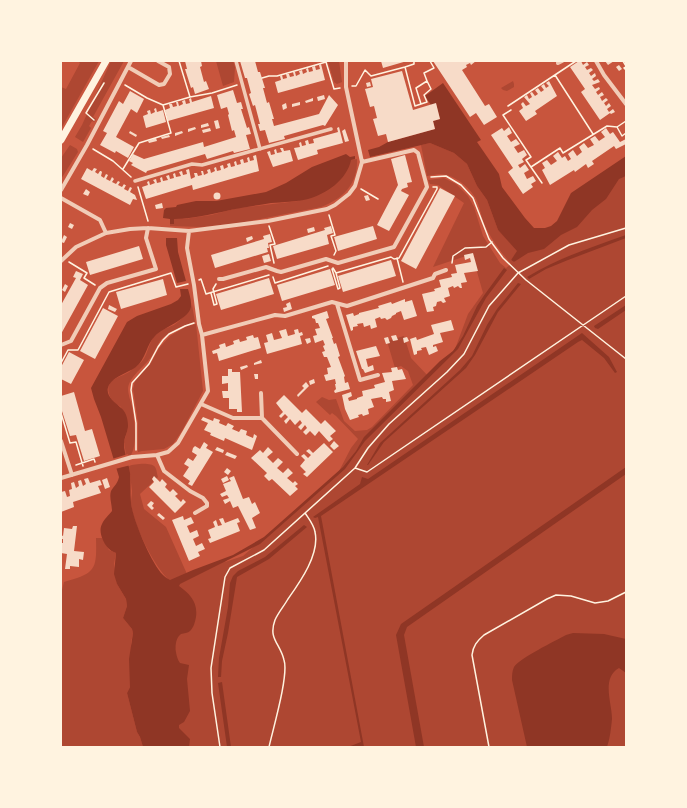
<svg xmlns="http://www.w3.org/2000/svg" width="687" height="808" font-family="'Work Sans',sans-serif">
<rect width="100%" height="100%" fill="#c8553d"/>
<path fill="#ae4732" d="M78,61H99L62,127L61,87L66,89L80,63Z
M111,61H124L93,117L96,119L94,122L92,121L89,126L91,128L83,142L75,137L82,125Z
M216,61H233L235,67L234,82L223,86Z
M332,61H339L342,82L337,84L334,82L328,62Z
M513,81L514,84V87L507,91L503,90L501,88Z
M430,143L454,153L467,164L477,186L487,200L498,230L518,251L511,260L514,262L609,181L626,176V747H178L177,670L170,581C154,567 133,524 131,503C131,499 132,495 132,491C131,482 130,474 129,466C135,464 151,462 155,467C157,470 157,475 158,477L140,494L144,509L166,527L187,574L230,557L225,562L243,556L337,475L351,448L358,439L336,416L332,413L330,415L316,402L322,397L329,400L336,399L344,421L355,431L367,430L372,427L413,385L408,371L401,366L395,368L387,341L404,336L411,358L428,376L455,349L468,314L483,293L472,254L433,267L464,203L438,185L430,184L428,180L444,178L456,184L468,196L474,207L483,236L500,263L506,268L511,264C501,252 490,238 484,223C481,216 480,207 476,199C471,189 457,177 446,175C440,173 433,175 427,176L421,145Z
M70,145L77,149L78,152L61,179V158Z
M357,159C358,184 343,199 321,207L240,223L201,227L170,226V224L174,223V219H184L211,215L238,208L298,201L351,160Z
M192,305L195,322C187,324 172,330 165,336C159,340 157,347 153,354C147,365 130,375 128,388C128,394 130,400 132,406C134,419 138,443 131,455H126L124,442L128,428L121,407C116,404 111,401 109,394C105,379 119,378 129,372C133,369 140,364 143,360C148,353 149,342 155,335C160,330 167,328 174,325C181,320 189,312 192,305Z
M196,324L203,391L182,431L173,444L164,449L142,451L138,452V423L133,389L135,381L151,363L159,348L170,336L187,326Z
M96,538H102L109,550L116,553L114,564L117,584L126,599L127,606L123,618L132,629L133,633L131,643L130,687L127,693L137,732L140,737L143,747H61V594L64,582C95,573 97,571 96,538Z"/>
<path fill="#8f3625" d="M443,83L481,140L477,142L499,174L502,187L525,218L534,228H545L551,226L557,221L571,193L626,156V176L619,179L606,199L592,210L577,227L561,235L544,249L528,253L514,262L511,260L517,251L498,230L487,200L477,186L467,164L454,153L430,143L370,157L368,150L379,147L388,142L435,129L433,121L440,119L436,104L431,105L425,96Z
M346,154L350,157L355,156V159L351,160C347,180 326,194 308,199C296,202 283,202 271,203C261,205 251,206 241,208C218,212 197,219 174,219V224H170V219L163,218L164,210L166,208L176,207L177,205L196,201H216L266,192L286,183L312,167Z
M626,235V238L568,260L546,269L529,279L527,277C558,258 592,247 626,235Z
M166,238H177L178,252L186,281L177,283L166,245Z
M504,268L507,270L486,298L458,349L365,441L345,469L260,544L180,584L179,586C190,594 198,602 196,617C195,622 194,627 190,631C188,633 184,633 181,634C173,640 175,656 180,663L189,665L187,679L190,711L184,722L179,725V728L190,739L189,747H143L140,737L137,732L127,693L130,687L129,659L133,633L132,629L123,618L127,606L126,599L117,584L114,574L116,553C113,552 110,550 108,548C103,543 98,531 102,524C104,519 109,515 112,511C112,504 109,497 111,491C114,486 118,483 119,477L101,417L94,399L91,388L127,322L137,316L171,304L178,300L181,296L180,289H188C189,293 191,299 191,303C194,318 163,327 155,336C146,345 146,359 136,367C128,373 114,376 109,385C104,395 114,402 120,407C126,411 128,419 128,426C128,432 124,437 124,444C124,454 129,463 130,473C131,483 130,493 131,503C133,520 151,563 163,575C165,577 168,579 170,580L193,570L233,555L264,537L343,467L356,451L364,437L440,361L453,351L463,336L477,306L485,294Z
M518,283L521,284L498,312L475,355L466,368L384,442L368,465H367L380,443L460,370L472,356L487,325L497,309Z
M626,305V310L598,329L595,328L594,326Z
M582,333L609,357L617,372L615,373L604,358L582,340L578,342L321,516L364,747H348L361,742L318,517L315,518L313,517L360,484L362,477L368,479Z
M626,467V474L407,627L404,635L424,747H416L396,635L401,624Z
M304,525L307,527L269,559L237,577L228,633L222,661L221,677H218L219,658L228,607L230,583L233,576L238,571L265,557Z
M573,633L604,634L626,639V673L619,668C601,678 612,703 612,719C611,729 610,738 607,747H527L512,680C512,676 512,671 514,667C520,658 555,641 566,635Z
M222,682L231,747H227L218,683Z"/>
<path fill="#c8553d" d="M128,454L131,465L115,469L112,459Z"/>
<path fill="#f7dbc8" d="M185,61H201L202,66L200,67L204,82L206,81L209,89L195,94L193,87L191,88L185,69H187Z
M240,61H255L258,72H260L265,88H263L267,103L269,102L274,119H272L274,126L319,114L329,95L338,105L325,126L323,125L284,136L285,139L269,143L265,130L260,131L258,124H260L255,105L253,106L249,94L251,93L247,78H245Z
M381,61H407L383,68Z
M433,61H476L471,65L470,63L466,65L467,67L462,70L485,106L489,104L497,117L484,125L476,113L470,117Z
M579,61H581L583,65L587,62L589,65L585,67L587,70L591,68L593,70L589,73L591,76L595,73L596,76L592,79L594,81L598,79L600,82L592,85L595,89L599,87L600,89L596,92L598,95L602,92L604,95L600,97L602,101L606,98L608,100L604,103L606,106L609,103L611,106L607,109L609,112L613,109L615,112L611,114L610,113L600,120L581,92L585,89L570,67Z
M605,61H614L608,65Z
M321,64L325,80L278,93L275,82L281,80L280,76L282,75L283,79L287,78L286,74H289L290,77L294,76L293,72H295L296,76L300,74L299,71L302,70L303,74L307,72L306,69L308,68L309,72L313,71L312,67L315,66L316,70L320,69L319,65Z
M619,65L622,69L619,71L616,67Z
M402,71L413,110L436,103L440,119L433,121L435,129L388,142L386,134L378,136L373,119L377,118L374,106L370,107L365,89L373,87L371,79Z
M549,81L557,96L535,111L537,114L526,121L519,111L523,108L521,104L523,102L526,106L530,104L524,97L527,95L529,99L532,97L530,93L532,92L535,96L538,94L535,90L538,88L541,92L544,90L541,86L544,84L546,88L549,86L546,83Z
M370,82L371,86L367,87L366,83Z
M233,90L237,103L241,102L243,109H241L247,128L249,127L251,134L246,135L250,149L234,153L233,151L207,159L205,154L147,171L146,173L131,165L133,163L129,161L133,154L144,159L203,142L204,147L236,137L234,130L232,131L228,115L229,114L227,107L221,109L217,95Z
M130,91L144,99L137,113L131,109L116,137L134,147L128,158L116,151L115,153L100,145L107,133L103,131L119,101L123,104Z
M324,95L325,99L318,101L317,97Z
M211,96L214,108L168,121L165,110L170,108L169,104H172L173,107L177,106L176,102H178L179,106L183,104L182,101L185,100L186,104L190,103L189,99L191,98L192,102Z
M313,98V101L306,103L305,101Z
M300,102V105L292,107V104Z
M286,103L287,108L283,110L282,105Z
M156,108L157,112L163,110L166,122L146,128L143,116L148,114L147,111L150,110L151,114L155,112L154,109Z
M218,120L220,128L216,129L214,121Z
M208,123L209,126L201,128V125Z
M195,127L196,129L188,132V129Z
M339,127L343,143L317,150L318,154L298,160L294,148L300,147L299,143L301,142L302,146L306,145L305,141L308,140L309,144L314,143L313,139L338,132L337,128Z
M509,127L512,133L507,136L511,142L516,139L520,144L514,147L518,153L524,150L527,155L522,159L524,162L518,165L520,168L525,164L529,170L524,173L527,179L533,176L536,181L531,184L533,187L523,194L508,172L513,168L491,135L502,128L504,131Z
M210,128L211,131L203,133L202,130Z
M606,128L610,134L613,132L620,142L626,139V144L616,149L614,146L592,161L594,164L588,168L586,164L575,172L574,170L550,185L542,170L545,168L542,163L547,160L551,165L557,161L553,156L558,152L562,158L565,156L568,161L571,159L568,154L573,150L577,156L582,152L579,147L584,143L588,148L594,145L590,139L595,136L599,141L605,137L601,132Z
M345,129L349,141L345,142L342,131Z
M130,131L137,135L136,137L129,133Z
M182,131L183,133L175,136V133Z
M169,135L170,137L162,139L161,137Z
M156,138L157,141L149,143L148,141Z
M280,148H283L284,151L290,150L293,161L273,167L267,152L270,151L271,155L275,154L274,150L276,149L277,153L282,152Z
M256,155L259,171L193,190L192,185L146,199L142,187L148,185L147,182L149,181L150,185L155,183L153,180L156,179L157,183L161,182L160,178L162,177L163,181L168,180L166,176L169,175L170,179L174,178L173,174L175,173L176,177L181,176L179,172L182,171L183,175L187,174L186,170L189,169L191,179L195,177L194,173H197L198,176L202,175L201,171H203L204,175L208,173L207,170L210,169L211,173L215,171L214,168L216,167L217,171L221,170L220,166L223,165L224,169L228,167L227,164L230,163L231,167L235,166L234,162L236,161L237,165L241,164L240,160L243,159L244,163L248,162L247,158L249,157L250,161L254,160L253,156Z
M405,155L412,182L407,183L408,187L402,189L401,191L409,195L389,231L377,225L398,185L391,159Z
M87,168L92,171L94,168L97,169L95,172L98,174L100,171H101L102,172L101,176L104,178L106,174L108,175L106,179L110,181L112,177L114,179L112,182L116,184L118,181L120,182L118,185L122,187L124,184L125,185H126L124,189L128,191L130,187L132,188L130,192L135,195L137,200L133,199L130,205L81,179Z
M440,188L455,196L416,269L401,261Z
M86,189L90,192L88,196L83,194Z
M213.5 196a3.5 3.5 0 1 1 7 0a3.5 3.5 0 1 1-7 0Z
M368,195L370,200L366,201L364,196Z
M162,203L163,208L156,209L155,205Z
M70,223L74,225L72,229L68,227Z
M331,226L333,233L327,235L329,244L277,259L273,246L325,230L324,228Z
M373,226L377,239L338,251L334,237Z
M314,227L315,231L308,233L307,229Z
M270,234L272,242L268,243L269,248H267L268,252L215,268L211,255L264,239L263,236Z
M64,235L67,237L64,243L61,242Z
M252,236L253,239L247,242L246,238Z
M139,246L143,259L90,275L86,262Z
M473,253L478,271L464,273L467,282L461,283L462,288H460L458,286L454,288L453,286L448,288L450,296L444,298L446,302L443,303L441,301L437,302L436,306L433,307L434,311L427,312L422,294L435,291L434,289L441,287L439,280L452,277L451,274L457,273L455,265L471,262L470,258L465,260L464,255Z
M269,254L271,261L264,263L262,256Z
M391,260L396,276L343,292L338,276Z
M330,269L335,285L282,301L277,285Z
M76,271L83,274L80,280L88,285L61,334V305L76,278L73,277Z
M269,278L274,294L221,310L216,294Z
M163,279L167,295L121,309L116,292Z
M65,284L68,286L65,292L62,290Z
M405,299V302L412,300L417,316L404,320L401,311L396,313V314L392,316L391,318L387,320L385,318L381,319L380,317L375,319L377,327L371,329L370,325L364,327L363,323L357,324L358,326L353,327V330L351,331L346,315L353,313L354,316L359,314V313L379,308L378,306L391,302L392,304Z
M290,302L292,309L284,312L283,308L287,307L286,304Z
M109,305L117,309L115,312L108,309Z
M103,308L118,316L95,359L80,351Z
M327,311L329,318L326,319L333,338H332L334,344L336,343L340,356L338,357L345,376L344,377L345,383L348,382L350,389L335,393L334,391L336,389L335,384H336L335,379L326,381L324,375L328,374L327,368L331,367L327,357H324L322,352L325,351L323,346L325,345L323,340L315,343L313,336L317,335L315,329L320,328L318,323H316L315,319L312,318V316Z
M451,320L454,330L440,333L443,342L433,345V347L436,346L438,351L429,355L426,347L421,348L422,350L417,351V354L414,355L410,339L416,337L417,340L434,334L431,325Z
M286,329L288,336L295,334L294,330L298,329L299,333L302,332L303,335L300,336L302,344L267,354L264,343L268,342L266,335L272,333L274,340L282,338L279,331Z
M253,335L254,338L258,337L261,348L219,361L217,353L213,354L212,351L220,348L219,345L225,343L226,347L234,344L233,341L239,339L240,342L247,340L246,337Z
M396,335L398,340L393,341L391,336Z
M388,337L390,343L386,344L384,338Z
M407,337L409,341L404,343L403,338Z
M310,338L311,342L307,344L305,339Z
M376,346L380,356L366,359L368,367L373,365L374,370L365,373L363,369H362L356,351Z
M69,352L84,360L71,384L61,379V367Z
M261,360L262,363L254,365V363Z
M247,365L248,367L241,370L240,367Z
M397,367L398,370L402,369L406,379L392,381L394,390L389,392L391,401L386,402V399H383L382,397L371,399L374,407L368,409L369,414L363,416L362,414L358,415L359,417L350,420L345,409L342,395L351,392L352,396L348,398L349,401L357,399V398L363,396L362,391L375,388L374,385L385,382L382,373L392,372L391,368Z
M228,369H232V372H240L242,412H237V409H229V398H223L222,391H228V383L222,384V376H228Z
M254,374H258V379H255Z
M314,379L315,383L310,385L309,381Z
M306,382L309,386L298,397L297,395L304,388L302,386Z
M74,392L85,431L92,429L100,456L84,461L76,435L70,436L61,408V396Z
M284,395L302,413L306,409L321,424L325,420L336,431L330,436L333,439L329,442L319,431L315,436L310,431L306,435L303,432L307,428L305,425L301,430L298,427L302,423L300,420L295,425L290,419L286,424L284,421L288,417L285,414L281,418L279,416L283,412L276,403Z
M203,417L213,421L214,418L220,420L219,423L226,426L228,423L234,426L232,429L239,432L241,429L247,431L246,435L253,438L254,434L257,436L252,450L225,438L224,441L210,435L211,433L204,430L208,423L201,420Z
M334,441L339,446L334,450L330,446Z
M204,442L208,445L206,448L213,452L192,486L188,484L190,481L183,476L189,467L184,464L188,458L193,461L197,455L192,452L193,448L195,446L200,449Z
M324,443L333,452L307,477L303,474L306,472L300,466L305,460L301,456L304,454L308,458L311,455L306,451L309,449L313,453Z
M217,447L224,450L223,453L215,450Z
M268,447L273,452L267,457L273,463L278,458L283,462L277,468L283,473L288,468L293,473L287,478L293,483L295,481L298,484L295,486L298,489L290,496L272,479L269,481L264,476L267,473L251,458L260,450L263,453Z
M227,452L237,456L235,459L225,455Z
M227,468L231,471L228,475L224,472Z
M154,476L160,482L162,479L167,484L165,487L170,492L173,489L178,494L175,496L181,502L183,499L186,502L175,513L149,487L154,482L152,479Z
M227,476L229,480L223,483L221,479Z
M234,476L243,499L249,497L252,504L255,502L260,513L252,518L256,528L250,530L238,506L233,508L230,501L225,504L223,500L229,498L227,495L222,497L220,494L226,491L223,484L231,481L229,478Z
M88,478L90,483L100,480L102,485L98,486L101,493L73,502L74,507L61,512V492L65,491L67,497L70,496L69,490L72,489L71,483L74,482L76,488L79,486L78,481L81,480L83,486L86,484L84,479Z
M107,478L110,487L105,489L102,480Z
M151,501L154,503L152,506L154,508L152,510L147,505Z
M159,513L165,518L163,520L157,515Z
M183,516L184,520L191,517L194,523L187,526L190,533L197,530L199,536L193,539L196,546L202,543L205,549L198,552L200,556L189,561L172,520Z
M223,518L225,523L238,518L240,522L237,523L240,531L210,543L208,539L211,538L208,530L215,527L213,522L216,520L218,526L222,525L219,519Z
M73,526H77L74,551L84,552L83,560L79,559V567L70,566V569H65L67,554L61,553V543H63V539H61V535L63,536L64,528L72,529Z"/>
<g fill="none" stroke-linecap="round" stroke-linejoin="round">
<path stroke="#fff3e0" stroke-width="1.5" d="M414,61V64L405,67L415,106L421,104L416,88L427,81L424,73L434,68L430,61
M623,61L626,66
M626,67L624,68L626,70
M555,75L593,134
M262,78L269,76H277L326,62L334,89L340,88
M125,85L147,98L163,105L190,97L179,61
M352,86H356L365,70L371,76L405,67
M190,97L212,93L237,85
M421,104L427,102L424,95L431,89L427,81
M508,106L576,61
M511,110L503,115L531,157L526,160L542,183
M94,120L86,113L104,83
M617,127L622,136L626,133
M93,149L113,161L131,177
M531,167L560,148L563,153L607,126L617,127L626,121
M123,169L139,143L171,133L163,105
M431,177L446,176L461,185L473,198L489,239L503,258L526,280L626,359
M138,187L148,221
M361,189L378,199
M329,215L335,235L331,236L336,251L334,255
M269,226L275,244L270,245L274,263
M397,258L403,282
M69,262L87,273L84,278L95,285
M452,263L453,256L465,248L486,247L492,242
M333,268L336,273L391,257L394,259L399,258L437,189V187H433
M332,269L338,289L340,288L336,273
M273,277L275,283L328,266
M199,280L201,279L206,294L269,275
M211,293L214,305L217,304L213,289L216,284
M61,363L68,350H78L109,292L171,273L176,287L188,284
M61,413L70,443L76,442L83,466
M136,450V423L131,390L132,383L149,364L158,347L163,340L169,334L185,326L194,323
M76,465L94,459L95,462
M355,468L367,472L626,296
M220,747L212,693L211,668L225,577L230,568L264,550L355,468L368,448L389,424L447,372L464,354L489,306L518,273L569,245L626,228
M269,747C273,729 289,675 284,660C280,643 268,639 275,620C278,613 284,606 288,599C300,582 320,554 315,532C314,525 309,519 305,513
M489,747L472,655C473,646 477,641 484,635L547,599L556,595L571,596L595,603L608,601L626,592"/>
<path stroke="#f1ccb7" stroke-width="3.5" d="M236,61L260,149
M135,181L192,164L202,165L331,129"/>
<path stroke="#f1ccb7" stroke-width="4" d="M596,61L604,75L626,104
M558,63L562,61
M128,67L159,85L164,84L170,74L169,67L158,61
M61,190L87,145L131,61
M61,198L100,220L106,233
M189,231L187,248L194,285L199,324L202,335L208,391L178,443L168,452L157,455L164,471L190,491L203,498L207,503V506L195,513
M61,261L76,247L106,233L130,229L148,228L189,231L268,221L327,209L335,205L349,194L355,186L362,162L346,87V61
M219,279H223L266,267L277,271L281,272L326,259L338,263L394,247L427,187L418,153L414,150L362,162
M337,304L360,380L378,375
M202,335L275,315L285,316L332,302L347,306L433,278L435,274L446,270
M61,345L71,341L100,288L107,283L156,269L146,238L148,228
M261,393L262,418L297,454
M201,404L233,418H262
M61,441L72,475
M61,478L132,457L157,455"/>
<path stroke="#fff3e0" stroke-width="7" d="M61,140L106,61"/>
</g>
<rect width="687" height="808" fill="none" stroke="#fff3e0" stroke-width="124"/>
</svg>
